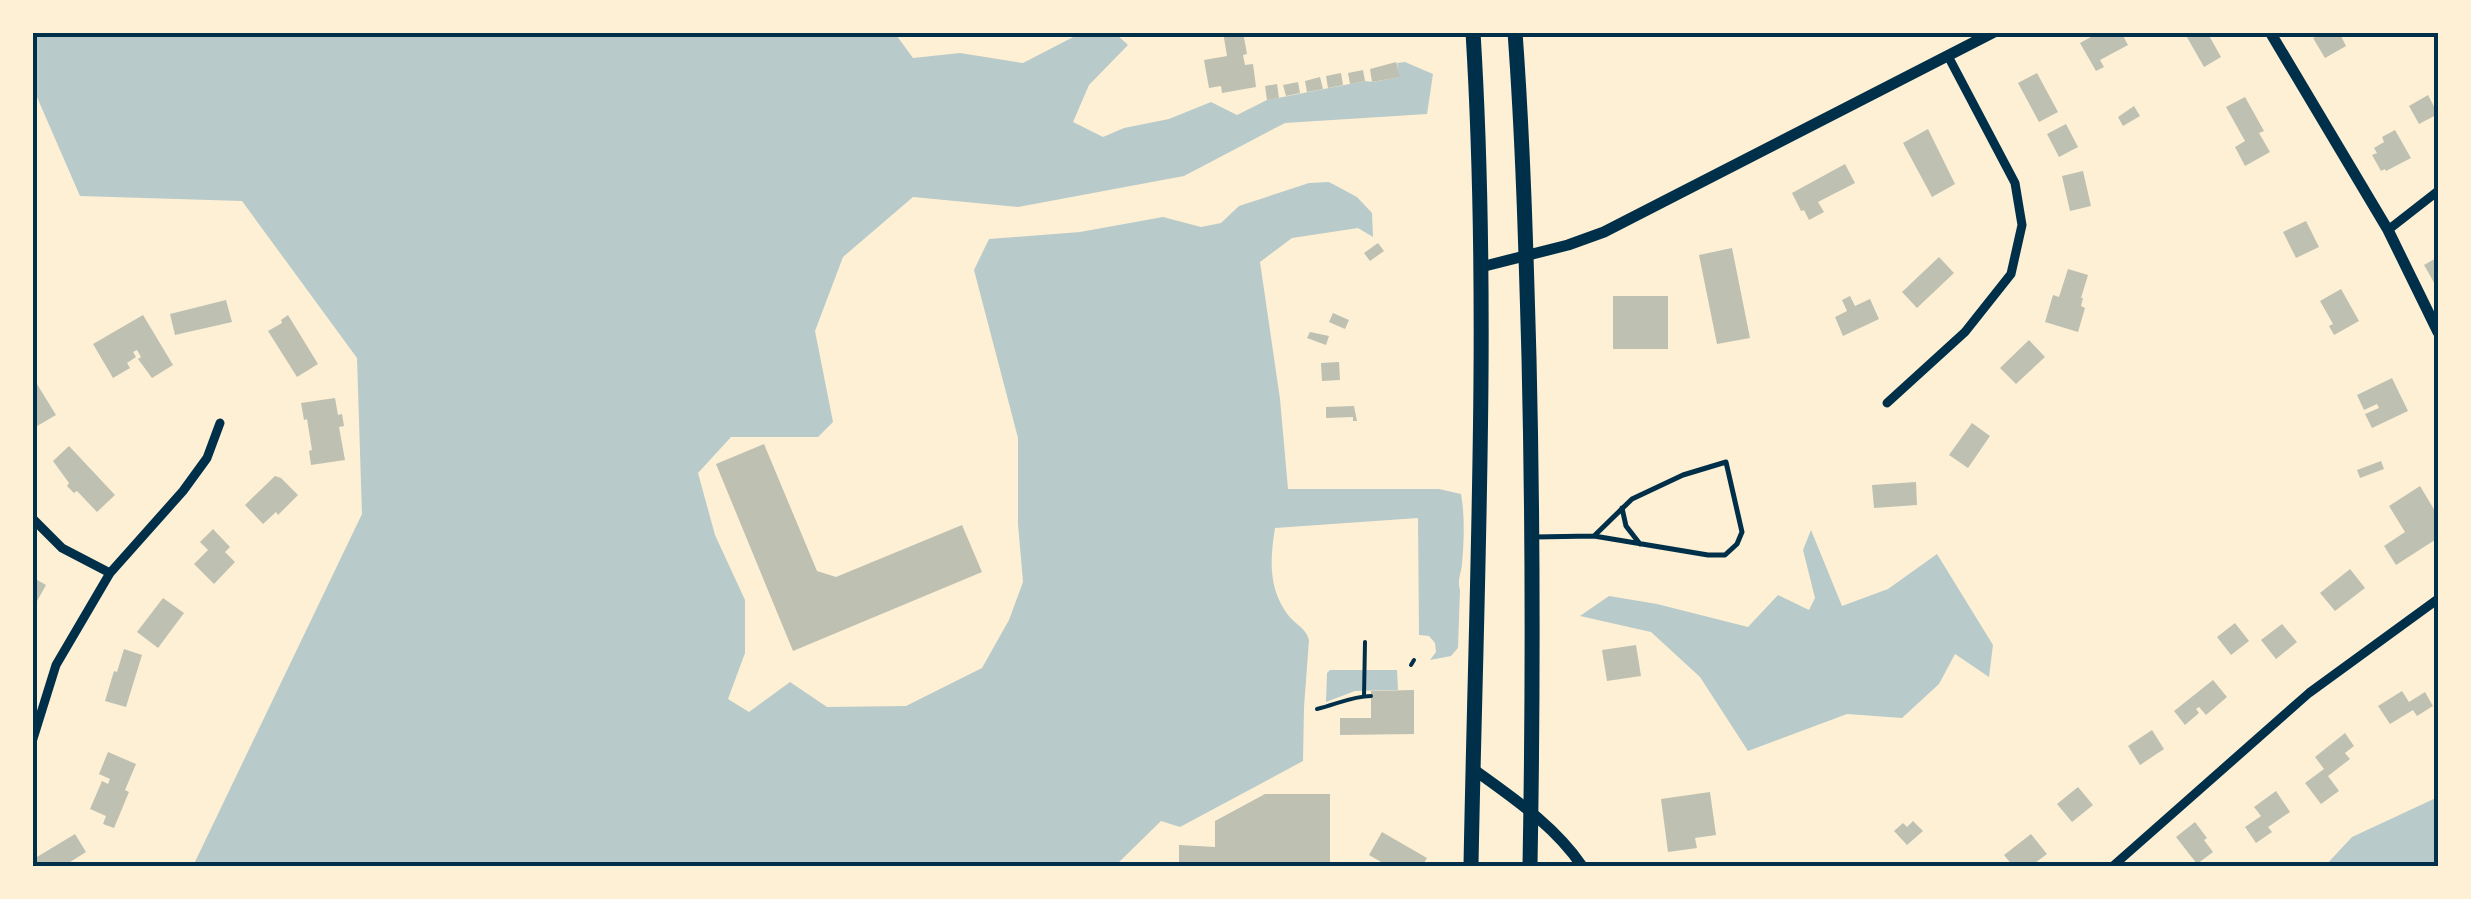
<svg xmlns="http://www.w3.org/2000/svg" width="2471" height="899" font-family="Overpass,sans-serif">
<rect width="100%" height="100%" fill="#fdf0d5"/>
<path fill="#b9caca" d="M239,32L295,36L302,32H894L913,58L960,53L1023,63L1081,33H1115L1128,45L1089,85L1073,122L1103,137L1124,128L1169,119L1211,102L1237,115L1267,100L1365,81L1373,82L1399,77L1397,63L1405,62L1433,74L1427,114L1285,123L1184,176L1018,207L913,197L843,257L815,331L833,422L818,437H731L698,473L715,535L745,600V653L728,699L749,712L790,682L827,707L906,706L982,668L1009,620L1023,582L1018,524V438L974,270L989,239L1080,232L1163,217L1201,227L1221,223L1239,206L1309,183L1329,182L1357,197L1372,213L1373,237L1358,228L1292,238L1260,262L1280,399L1288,489H1439L1461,494C1465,516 1464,541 1462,564C1461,574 1457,580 1460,590L1458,648L1451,656L1430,660L1436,652L1435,643L1429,636L1419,635L1418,518L1275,528C1270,560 1268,588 1288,615C1296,625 1306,628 1309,640L1304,707L1303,761L1180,827L1161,821L1115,866H193L362,514L357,358L242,201L80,196L33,88L32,33Z
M1811,530L1842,606L1888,589L1937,554L1993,645L1989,677L1955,654L1939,684L1902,718L1847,714L1748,751L1700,677L1651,632L1580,616L1609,596L1657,604L1748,627L1778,595L1809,610L1815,598L1803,550Z
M1330,670H1397L1398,690L1355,691L1326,702L1327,673Z
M2438,797V866H2325L2352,837Z"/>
<path fill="#bec0b2" d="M1223,32H1243L1247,54L1243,55L1245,65L1253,64L1256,87L1222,93L1221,86L1209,88L1204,60L1227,56Z
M2100,32H2121L2128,45L2100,60L2104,67L2096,71L2080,43Z
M2184,32H2207L2221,57L2204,67Z
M2320,32H2339L2346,46L2325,58L2313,38L2321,35Z
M1396,62L1400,77L1372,82L1370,69Z
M1363,70L1365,81L1350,84L1348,73Z
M1341,73L1343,85L1328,88L1326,76Z
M2037,73L2058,112L2039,122L2018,83Z
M1320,77L1323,89L1307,92L1305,81Z
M1298,82L1300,93L1286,96L1283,85Z
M1277,84L1279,98L1267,100L1265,86Z
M2428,95L2438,114L2419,124L2409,106Z
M2245,97L2264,131L2259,133L2270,152L2245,166L2235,147L2245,141L2226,107Z
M2134,106L2140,116L2123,126L2118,117Z
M2066,124L2078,147L2059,157L2047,134Z
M1928,129L1955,184L1932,197L1903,143Z
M2395,130L2411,158L2386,171L2385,169L2381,171L2372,155L2377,153L2374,148L2384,142L2382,137Z
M1845,164L1855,183L1818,202L1824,212L1809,220L1804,210L1801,211L1792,193Z
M2083,171L2091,206L2070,211L2062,176Z
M2306,221L2319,247L2296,258L2283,232Z
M1378,243L1384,251L1370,261L1364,253Z
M1732,248L1750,338L1717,344L1699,255Z
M1939,257L1954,273L1917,308L1902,292Z
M2438,257V285L2436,286L2424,265Z
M2068,269L2088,275L2081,298H2083L2081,306L2085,308L2078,332L2045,322L2053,295L2059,297Z
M2341,289L2359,321L2334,335L2329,326L2333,324L2320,301Z
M1613,296H1668V349H1613Z
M1850,296L1855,306L1870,299L1879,319L1843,336L1835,317L1847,311L1842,300Z
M226,300L232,322L175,335L170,314Z
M1333,313L1349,320L1345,329L1329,322Z
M143,315L173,365L152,378L138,359L141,357L137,350L133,352L136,357L127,363L130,368L113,378L93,344Z
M288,315L318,364L297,377L268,331L282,323L281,320Z
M1310,332L1329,336L1326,345L1307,338Z
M2029,340L2045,357L2016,384L2000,368Z
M1339,362L1340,380L1322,381L1321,363Z
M32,376L56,415L32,429Z
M2392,378L2408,411L2372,428L2365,414L2379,408L2377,404L2364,410L2357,395Z
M335,398L338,415L342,414L344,426L339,427L345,460L311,465L309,451L312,450L307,419L304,420L301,403Z
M1354,406L1357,421H1353V417L1326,418V407Z
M1972,423L1990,436L1968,468L1949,455Z
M764,444L817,571L836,577L962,525L982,572L793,651L716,464Z
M69,446L115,495L97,512L77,491L74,493L67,486L69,483L53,461Z
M2381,461L2384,469L2360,478L2357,470Z
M275,476L281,478L298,495L278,515L276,512L263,524L245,505Z
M1916,482L1917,505L1874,508L1872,485Z
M2420,486L2438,516V538L2396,565L2384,546L2405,532L2389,506Z
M213,529L230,547L225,552L235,562L214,584L194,564L208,550L200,542Z
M2350,569L2365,588L2335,611L2320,593Z
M32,577L46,585L32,610Z
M163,598L184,613L158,648L137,632Z
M2235,623L2249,641L2231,655L2217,637Z
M2282,624L2297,642L2276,659L2261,640Z
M1636,645L1641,676L1607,681L1602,650Z
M124,649L142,655L126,707L105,701L114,671L117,672Z
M2213,680L2227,697L2206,715L2199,707L2196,709L2199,713L2185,725L2174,711Z
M1414,690V734L1340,735V718H1371V691Z
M2402,691L2409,702L2425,692L2433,706L2417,716L2413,710L2390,724L2378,706Z
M2152,730L2164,749L2140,765L2128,746Z
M2345,733L2354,746L2345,753L2350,759L2328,776L2339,791L2321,804L2305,783L2324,769L2315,757Z
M108,752L136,764L125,790L129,792L114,828L103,824L106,816L90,809L102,781L108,784L110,779L99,774Z
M2078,787L2093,805L2072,822L2057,804Z
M2276,791L2290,812L2268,827L2272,832L2256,843L2245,827L2261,816L2254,807Z
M1710,792L1716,835L1695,838L1697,848L1668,852L1661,799Z
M1265,794H1330V866H1179V845L1215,847V821Z
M1913,821L1923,831L1907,845L1894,831L1903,823L1907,827Z
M2195,822L2207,838L2204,840L2213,852L2197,864L2176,837Z
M1382,832L1427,858L1422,866H1388L1369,855Z
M75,834L86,852L67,864L69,866H32V860Z
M2031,834L2047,854L2031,866H2013L2004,855Z"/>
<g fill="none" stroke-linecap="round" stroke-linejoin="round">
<path stroke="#003049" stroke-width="4" d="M1411,665L1414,660
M1364,696L1365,642
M1317,709C1335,705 1352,696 1371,696"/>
<path stroke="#003049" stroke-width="5" d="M1622,508L1626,526L1640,544
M1534,537L1594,536L1708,555H1725L1737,544L1742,532L1726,462L1683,475L1632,499L1594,536"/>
<path stroke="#003049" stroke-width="9" d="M2388,230L2438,191
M1887,403L1965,332L2011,274L2022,225L2015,183L1948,56
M32,518L62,548L110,573
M32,742L56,665L110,573L183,491L207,458L220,423
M2113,866L2309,693L2438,599"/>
<path stroke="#003049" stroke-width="11" d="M2270,32L2388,230L2438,332
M1481,267L1568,245L1604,232L1994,32
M1473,769C1513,798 1554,825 1582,866"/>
<path stroke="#003049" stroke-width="15" d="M1515,32C1523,141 1526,250 1529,358C1533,528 1533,697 1530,866
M1471,866C1476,588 1490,310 1473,32"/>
</g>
<rect width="2471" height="899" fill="none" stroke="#fdf0d5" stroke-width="70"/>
<rect x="35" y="35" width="2401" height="829" fill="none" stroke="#003049" stroke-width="4"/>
</svg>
